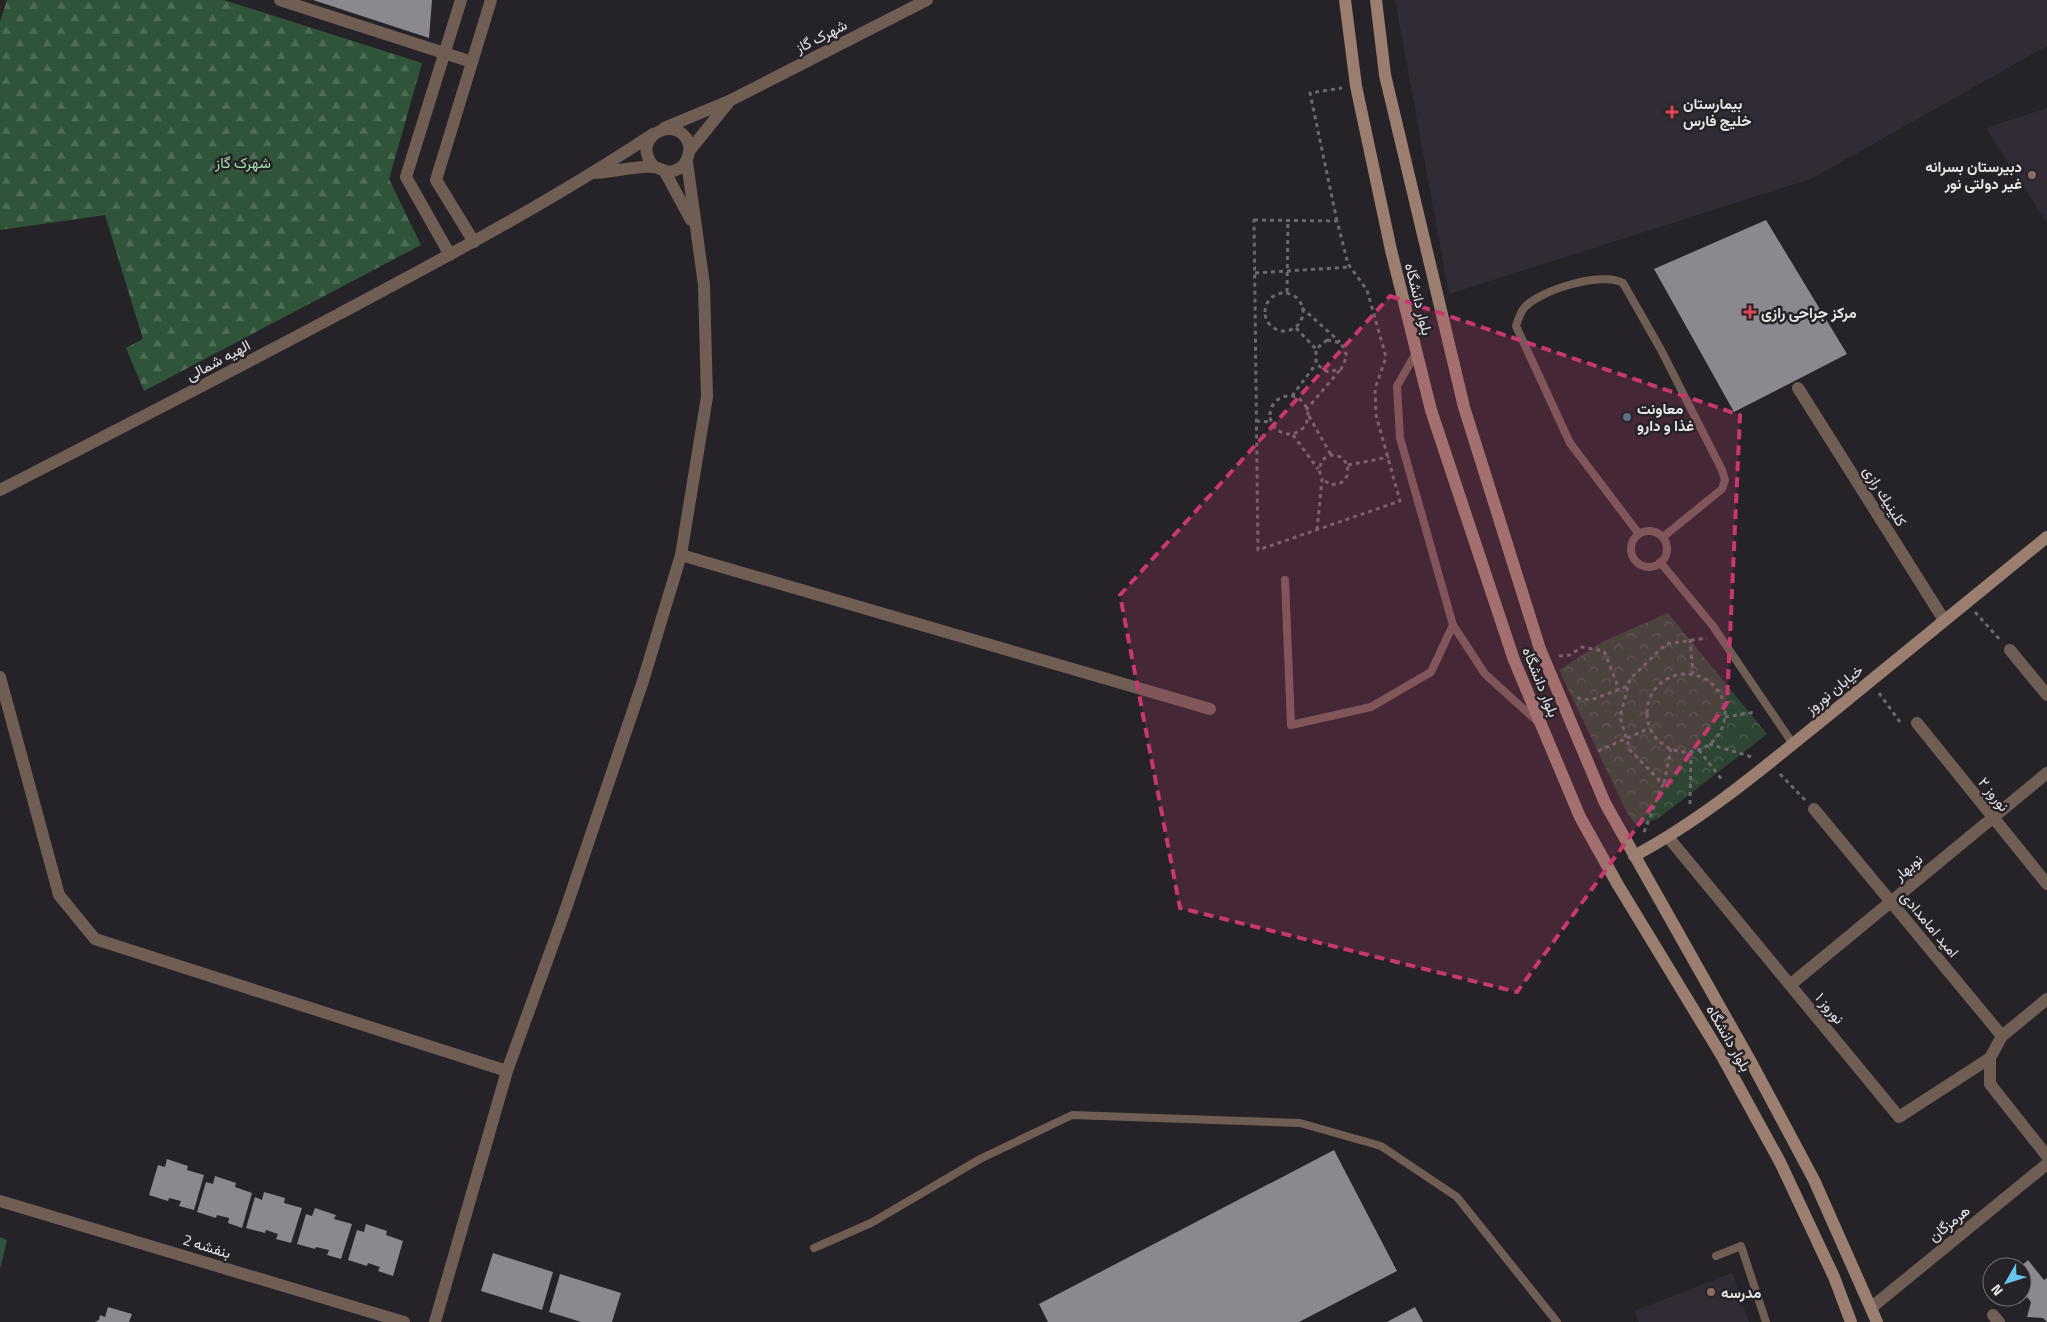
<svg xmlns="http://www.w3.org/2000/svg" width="2047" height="1322" font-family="'Titillium Web',Vazirmatn,sans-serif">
<defs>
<pattern id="forest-firs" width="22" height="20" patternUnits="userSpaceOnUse" patternTransform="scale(1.25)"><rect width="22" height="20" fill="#305439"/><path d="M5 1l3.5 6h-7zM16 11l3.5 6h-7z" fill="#4e6c56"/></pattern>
<pattern id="park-crowns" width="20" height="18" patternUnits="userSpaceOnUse" patternTransform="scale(1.25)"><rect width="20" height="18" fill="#2e4533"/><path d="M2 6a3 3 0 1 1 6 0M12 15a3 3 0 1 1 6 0" fill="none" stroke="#4c6051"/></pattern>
</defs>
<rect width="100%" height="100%" fill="#262328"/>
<path fill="#312b35" d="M1395,0H2047V46L1811,179L1449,294Z
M2047,108V223L1986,128Z
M1732,1273L1749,1322H1639L1634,1311Z"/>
<path fill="url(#forest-firs)" d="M7,0H224L422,63L389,179L421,245L144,391L126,348L143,339L105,215L0,230V22Z
M0,1237L7,1240L0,1269Z"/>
<path fill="url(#park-crowns)" d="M1668,613L1767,734L1659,818L1637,826L1627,813L1559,670L1604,641Z"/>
<path fill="#8c888f" d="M313,0H432L429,38Z
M1766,220L1847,354L1734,412L1654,269Z
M1334,1150L1397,1271L1299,1322H1048L1039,1304Z
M167,1159L188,1166L187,1170L204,1175L194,1210L179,1206L181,1201L169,1198L168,1201L149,1195L158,1165L165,1167Z
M215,1176L236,1183L235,1187L252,1193L242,1228L228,1223L229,1218L217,1215L216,1218L197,1212L206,1182L213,1184Z
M264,1192L285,1198L284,1203L302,1208L291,1243L276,1239L278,1234L266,1230L265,1233L246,1228L255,1197L262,1200Z
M315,1208L336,1215L334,1219L352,1224L341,1259L327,1255L329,1250L316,1247L315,1249L297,1244L306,1214L312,1216Z
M366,1224L387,1231L386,1235L403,1241L393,1276L378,1271L380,1267L368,1263L367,1266L348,1260L357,1230L364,1232Z
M493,1253L553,1272L542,1310L481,1291Z
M2028,1260L2044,1280L2047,1278V1322L2043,1318L2027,1317L2031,1302L2027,1297L2019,1304L2014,1297H2022V1267H2020Z
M560,1274L621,1293L612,1322H581L549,1312Z
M108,1307L132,1314L129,1322H95L99,1320L100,1315L105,1317Z
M1415,1307L1423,1322H1387Z"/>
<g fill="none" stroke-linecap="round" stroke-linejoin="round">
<path stroke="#6b696d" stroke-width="3" stroke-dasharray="4 4" stroke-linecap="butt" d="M1254,220L1337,221L1348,264L1367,290L1386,357L1375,389L1376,415L1400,501L1258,550Z
M1337,221L1310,93L1342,88
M1255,273L1350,267
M1287,292L1288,220
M1265 312a19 19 0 1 1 38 0a19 19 0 1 1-38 0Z
M1302,308L1340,342
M1296,328L1316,349
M1327,340L1341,343L1347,356L1341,369L1328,372L1316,364V349Z
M1292,396L1316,364
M1270 415a19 19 0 1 1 38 0a19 19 0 1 1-38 0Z
M1306,410L1340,370
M1309,416L1331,455
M1256,421L1271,422
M1293,435L1318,469
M1348,465L1389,457
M1317,530L1322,479L1319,470L1322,460L1331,455L1341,457L1348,465L1347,476L1341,483L1331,485L1322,479
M1975,612L2001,641
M1690,639L1693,674
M1559,656L1570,655L1582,647L1604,651L1619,689
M1647 713a39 39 0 1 1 78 0a39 39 0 1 1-78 0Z
M1879,693L1902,725
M1577,698L1591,700L1628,686
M1725,717L1756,712
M1709,744L1752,757
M1699,750L1723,781
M1598,751L1650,728
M1780,774L1805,800
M1664,783L1671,749
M1690,804L1691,752
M1644,832L1663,784L1630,750L1620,717L1630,679L1666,644L1707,638"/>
<path stroke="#705e55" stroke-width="8" d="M1416,353L1397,386L1400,438L1453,625L1485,674L1537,721
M1631 549a18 18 0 1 1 36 0a18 18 0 1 1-36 0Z
M1639,534L1570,443L1516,326C1518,320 1520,313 1524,308C1539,290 1603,271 1623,283L1660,348L1722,470L1725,480L1722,489L1663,537
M1660,562L1713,626L1793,744
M1285,580L1291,725L1371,707L1431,672L1453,625
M814,1248L871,1223L980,1159L1072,1115L1300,1123L1381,1146L1457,1197L1557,1322
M1716,1256L1741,1246L1766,1322"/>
<path stroke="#705e55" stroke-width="12" d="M280,0L472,62
M664,128L729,101L927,0
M690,150L728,103
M665,172L691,220
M596,173C609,172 643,165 654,167C663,169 667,174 676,170C688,166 693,148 686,138C672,118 639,135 648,157C649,161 652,164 654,167
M474,242L436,180L491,0
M450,255L406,177L461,0
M1798,388L1944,620
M0,490C113,432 226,374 339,314C446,257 552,201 653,134
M681,555L1210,709
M2010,650L2047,695
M0,677L59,895L95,939L507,1071
M1917,723L2047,884
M1814,809L2002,1036
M1668,837L1899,1117L1990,1058
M1790,985L2047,773
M2047,999L2002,1036L1990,1058V1084L2047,1156
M0,1201L404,1322
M1872,1307L2047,1164
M1993,1315L1999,1322
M435,1322L507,1071L564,914L643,681L681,555L707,397L704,285L687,162"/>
<path stroke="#9b7e70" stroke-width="12" d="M1345,0L1356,86L1391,250L1431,410L1514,660L1580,817L1618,885L1723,1058L1780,1162L1834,1277L1851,1322
M1376,0L1385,75L1464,407L1540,649L1605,803L1751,1062L1814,1180L1877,1322
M1634,856C1705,818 1767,765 1830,714C1902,655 1975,596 2047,537"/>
</g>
<path fill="#c73770" fill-opacity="0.2" stroke="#c73770" stroke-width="4" stroke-dasharray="10 6" stroke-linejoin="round" d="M1390,296L1740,415L1727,703L1517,992L1180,908L1120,595Z"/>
<g fill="#e0444e" stroke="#262328" stroke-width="2">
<path d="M1669.5 104.5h5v5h5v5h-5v5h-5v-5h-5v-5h5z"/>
<path d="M1747.5 304.5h5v5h5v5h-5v5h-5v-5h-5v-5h5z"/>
</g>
<g fill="#8d6e63" stroke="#262328" stroke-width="2">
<circle cx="2032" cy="175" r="5"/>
<circle cx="1711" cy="1292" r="5"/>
</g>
<circle fill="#5c6f8a" stroke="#262328" stroke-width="2" cx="1627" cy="417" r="5"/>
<g text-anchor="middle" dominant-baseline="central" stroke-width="5" stroke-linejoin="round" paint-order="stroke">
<g font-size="15" fill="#e6e4e7" stroke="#262328">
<text transform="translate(821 36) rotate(-27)">شهرک گاز</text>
<text transform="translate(1419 299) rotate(76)">بلوار دانشگاه</text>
<text transform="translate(218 360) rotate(-28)">الهیه شمالی</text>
<text transform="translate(1885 496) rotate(58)">كلينيك رازی</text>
<text transform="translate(1541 682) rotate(68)">بلوار دانشگاه</text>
<text transform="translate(1834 689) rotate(-39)">خیابان نوروز</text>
<text transform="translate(1994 794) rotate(51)">نوروز ۲</text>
<text transform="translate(1908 867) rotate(-40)">نوبهار</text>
<text transform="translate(1930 924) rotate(50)">امید امامدادی</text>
<text transform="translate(1830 1008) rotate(50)">نوروز ۱</text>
<text transform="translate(1729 1038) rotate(60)">بلوار دانشگاه</text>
<text transform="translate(1949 1223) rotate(-39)">هرمزگان</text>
<text transform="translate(207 1246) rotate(17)">بنفشه 2</text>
</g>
<g font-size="15" font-weight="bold" fill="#e6e4e7" stroke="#262328" text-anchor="start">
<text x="1683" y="103">بیمارستان<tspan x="1683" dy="17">خلیج فارس</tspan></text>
<text x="2022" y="166" text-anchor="end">دبیرستان بسرانه<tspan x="2022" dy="17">غیر دولتی نور</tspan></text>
<text x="1761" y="312">مرکز جراحی رازی</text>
<text x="1637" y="408">معاونت<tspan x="1637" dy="17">غذا و دارو</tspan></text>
<text x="1721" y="1292">مدرسه</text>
</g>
<g font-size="15" fill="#a2dfae" stroke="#262328">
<text x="243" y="162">شهرک گاز</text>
</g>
</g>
<g transform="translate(2007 1282) rotate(231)"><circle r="24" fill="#262328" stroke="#737074"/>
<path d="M0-4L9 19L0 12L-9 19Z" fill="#66c4ef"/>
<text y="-8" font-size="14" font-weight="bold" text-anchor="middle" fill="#e6e4e7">N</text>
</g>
</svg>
